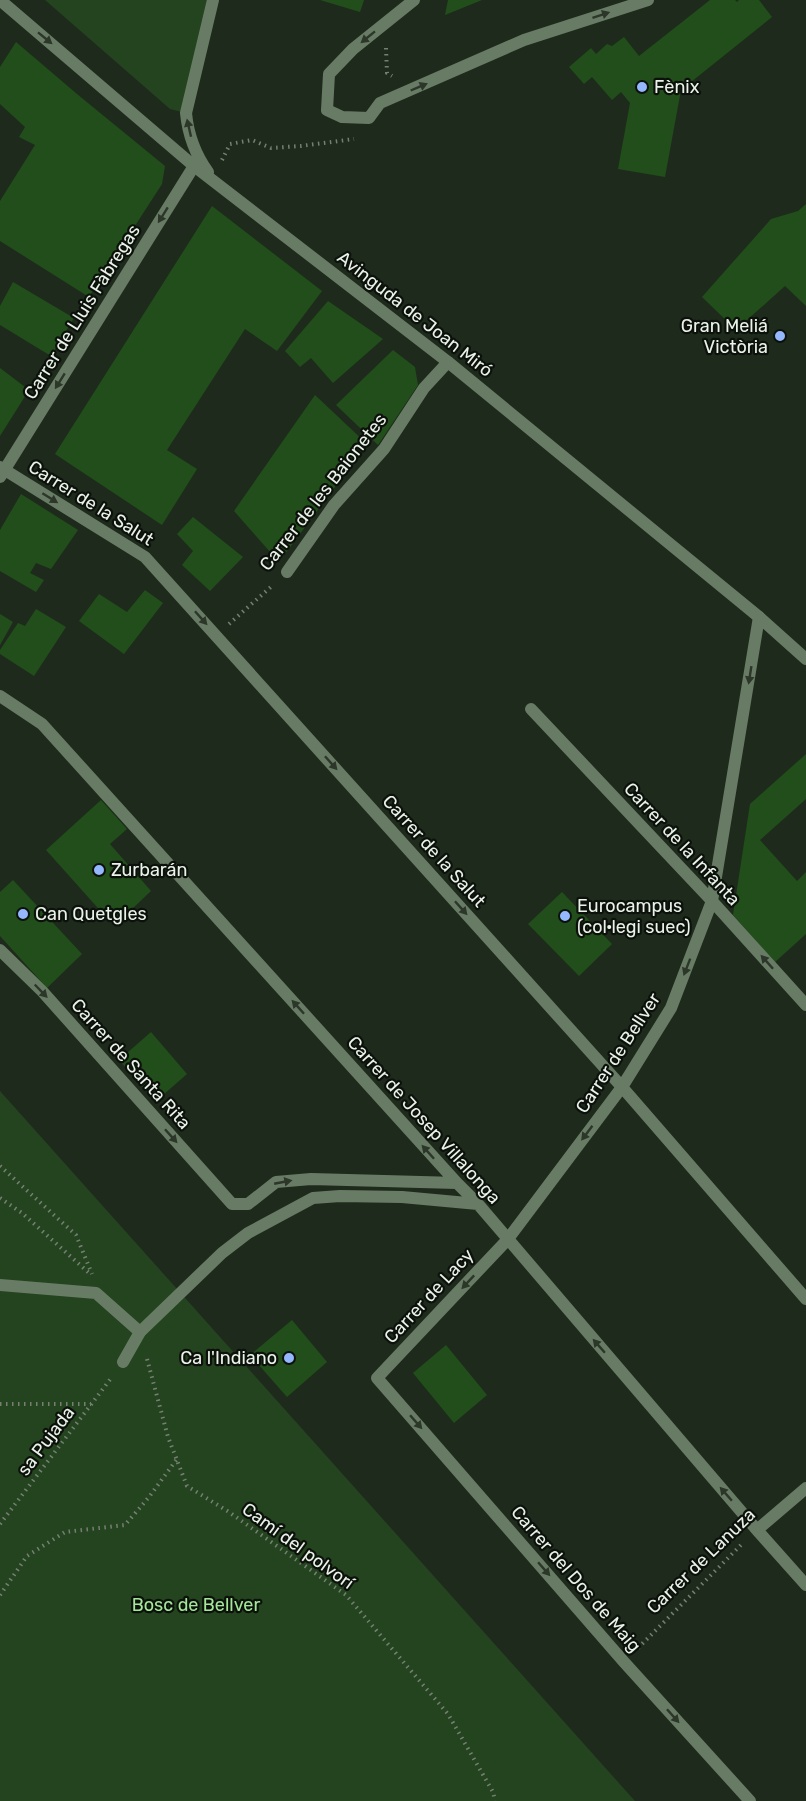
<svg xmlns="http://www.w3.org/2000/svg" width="806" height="1801" font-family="Rubik,sans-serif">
<rect width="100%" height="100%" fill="#1e2b1c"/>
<path fill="#24431f" d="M45,0H213L186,113L170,109Z
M0,1091L635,1801H0Z"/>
<path fill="#214e1a" d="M320,0H364L360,12Z
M448,0H482L445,15Z
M710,0H735L737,2L739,0H759L772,17L681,90L665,177L618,169L630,103L621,92L612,100L592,77L584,84L569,67L591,48L596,54L607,44L612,46L624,37L639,56Z
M16,42L77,94L165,166L162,184L89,297L0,241V201L35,145L19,137L25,127L0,104V67Z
M806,204V306L785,286L736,330L702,297L771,219L798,211Z
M212,206L322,291L277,351L245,329L167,450L197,469L162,525L55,454Z
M13,282L74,318L51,356L0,325V306Z
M328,301L383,339L333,383L311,358L300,367L285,351Z
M393,350L415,367L418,385L378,445L336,405Z
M0,368L29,390L0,436Z
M315,395L367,444L279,562L234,511Z
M21,494L78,530L51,569L36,563L30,573L44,580L36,592L0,571V530Z
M193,517L243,557L210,591L182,565L193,551L177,534Z
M145,590L163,603L124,654L79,621L99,594L127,612Z
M36,609L66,627L34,676L0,654V650L18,623L25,626Z
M0,614L13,622L0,645Z
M806,754V799L760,840L797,881L806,872V934L775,962L733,915L750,804Z
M101,800L127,829L110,844L151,891L114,926L46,850Z
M13,880L82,954L47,988L0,936V892Z
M562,892L612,944L579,976L528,924Z
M151,1032L187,1074L155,1102L119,1060Z
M292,1320L327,1362L287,1397L250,1355Z
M446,1345L487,1395L454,1423L413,1373Z"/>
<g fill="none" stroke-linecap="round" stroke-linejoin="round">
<path stroke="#758073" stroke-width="4" stroke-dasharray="1.5 4.5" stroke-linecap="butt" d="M386,48L387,73L392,76
M222,160L230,144L252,140L271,148L301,146L354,139
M229,624L273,585
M0,1166L76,1235L92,1274
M0,1198L22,1213L89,1273
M147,1359L168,1437L187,1486L229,1512L346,1595L448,1714L493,1792L495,1801
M0,1404H91
M0,1524L112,1377
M0,1595L27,1556L65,1532L125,1525L149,1497L177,1459
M638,1648L743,1543"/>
<path stroke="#687c65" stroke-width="12" d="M0,1285L96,1293L140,1332"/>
<path stroke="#687c65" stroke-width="12" d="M414,0L353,49L329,74L327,110L342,117L369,118L380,103L524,40L648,0
M0,467L145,557L622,1087L806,1299
M0,477L194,166
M287,572L334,505L384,449L424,388L448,362
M0,696L42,724L457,1183L478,1204L757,1530L806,1585
M531,709L712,901L806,1005
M0,950L42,991L232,1204H248L276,1182L311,1179L457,1183
M123,1362L140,1332L222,1253L248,1233L313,1198L340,1196L402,1197L478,1204
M757,1530L806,1488
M750,1801L624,1662L377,1378L508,1239L622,1087L671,1008L712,901L759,617"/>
<path stroke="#687c65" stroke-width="12" d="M0,0L194,166L448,362L759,617L806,659
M208,172C195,154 188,134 186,113L213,0"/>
</g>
<defs><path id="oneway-solid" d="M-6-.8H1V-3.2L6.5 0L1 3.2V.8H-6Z" transform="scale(1.5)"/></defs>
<g fill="#2c372a">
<use href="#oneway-solid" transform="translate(601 15) rotate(-18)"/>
<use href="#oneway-solid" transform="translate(368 37) rotate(141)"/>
<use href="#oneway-solid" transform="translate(45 38) rotate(39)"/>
<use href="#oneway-solid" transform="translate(419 87) rotate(-23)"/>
<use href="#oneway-solid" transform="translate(189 128) rotate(-103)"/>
<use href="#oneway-solid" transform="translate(163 215) rotate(122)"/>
<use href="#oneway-solid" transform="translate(60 381) rotate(122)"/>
<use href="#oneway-solid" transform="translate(50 498) rotate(32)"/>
<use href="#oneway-solid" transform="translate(201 618) rotate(48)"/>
<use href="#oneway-solid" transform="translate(750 675) rotate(99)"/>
<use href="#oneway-solid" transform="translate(331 763) rotate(48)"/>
<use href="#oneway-solid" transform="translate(461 908) rotate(48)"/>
<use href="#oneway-solid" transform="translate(767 962) rotate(-132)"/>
<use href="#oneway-solid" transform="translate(687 967) rotate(111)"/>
<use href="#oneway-solid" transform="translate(41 991) rotate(46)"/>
<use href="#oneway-solid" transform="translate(298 1007) rotate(-132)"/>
<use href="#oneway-solid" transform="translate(587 1133) rotate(127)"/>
<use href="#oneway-solid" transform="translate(171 1136) rotate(48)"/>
<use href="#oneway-solid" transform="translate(428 1152) rotate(-132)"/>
<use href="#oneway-solid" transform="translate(283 1182) rotate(-11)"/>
<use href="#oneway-solid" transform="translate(468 1282) rotate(133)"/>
<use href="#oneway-solid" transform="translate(599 1346) rotate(-131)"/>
<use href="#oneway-solid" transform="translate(416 1422) rotate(49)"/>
<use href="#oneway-solid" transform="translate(726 1494) rotate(-131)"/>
<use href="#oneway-solid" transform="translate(544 1569) rotate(49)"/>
<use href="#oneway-solid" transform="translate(673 1716) rotate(48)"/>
</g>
<g fill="#94b7fd" stroke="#0c120b" stroke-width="2">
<circle cx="642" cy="87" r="6"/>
<circle cx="780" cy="336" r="6"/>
<circle cx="99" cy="870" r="6"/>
<circle cx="23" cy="914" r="6"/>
<circle cx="565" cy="916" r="6"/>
<circle cx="289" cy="1358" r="6"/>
</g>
<g text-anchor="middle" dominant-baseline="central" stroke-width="4.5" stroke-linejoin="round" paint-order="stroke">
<g font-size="18" fill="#eaf3e9" stroke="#0c120b" text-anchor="start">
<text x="654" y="87">Fènix</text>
<text x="768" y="326" text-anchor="end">Gran Meliá<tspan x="768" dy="21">Victòria</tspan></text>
<text x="111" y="870">Zurbarán</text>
<text x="577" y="906">Eurocampus<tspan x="577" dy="21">(col·legi suec)</tspan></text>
<text x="35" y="914">Can Quetgles</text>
<text x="277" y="1358" text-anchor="end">Ca l'Indiano</text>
</g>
<g font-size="18" fill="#eaf3e9" stroke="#0c120b">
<text transform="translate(82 312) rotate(-58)">Carrer de Lluis Fàbregas</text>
<text transform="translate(415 314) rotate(38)">Avinguda de Joan Miró</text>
<text transform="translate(323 492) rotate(-52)">Carrer de les Baionetes</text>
<text transform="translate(91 503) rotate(32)">Carrer de la Salut</text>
<text transform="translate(682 844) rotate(47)">Carrer de la Infanta</text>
<text transform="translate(434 851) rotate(48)">Carrer de la Salut</text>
<text transform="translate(618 1053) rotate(-57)">Carrer de Bellver</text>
<text transform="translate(131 1064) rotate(48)">Carrer de Santa Rita</text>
<text transform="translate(424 1120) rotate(48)">Carrer de Josep Villalonga</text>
<text transform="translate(429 1296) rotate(-47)">Carrer de Lacy</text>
<text transform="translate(46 1441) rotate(-53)">sa Pujada</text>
<text transform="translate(298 1546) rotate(36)">Camí del polvorí</text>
<text transform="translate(701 1561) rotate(-44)">Carrer de Lanuza</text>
<text transform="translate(576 1579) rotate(49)">Carrer del Dos de Maig</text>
</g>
<g font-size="18" fill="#a4e799" stroke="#0c120b">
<text x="196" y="1605">Bosc de Bellver</text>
</g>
</g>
</svg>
